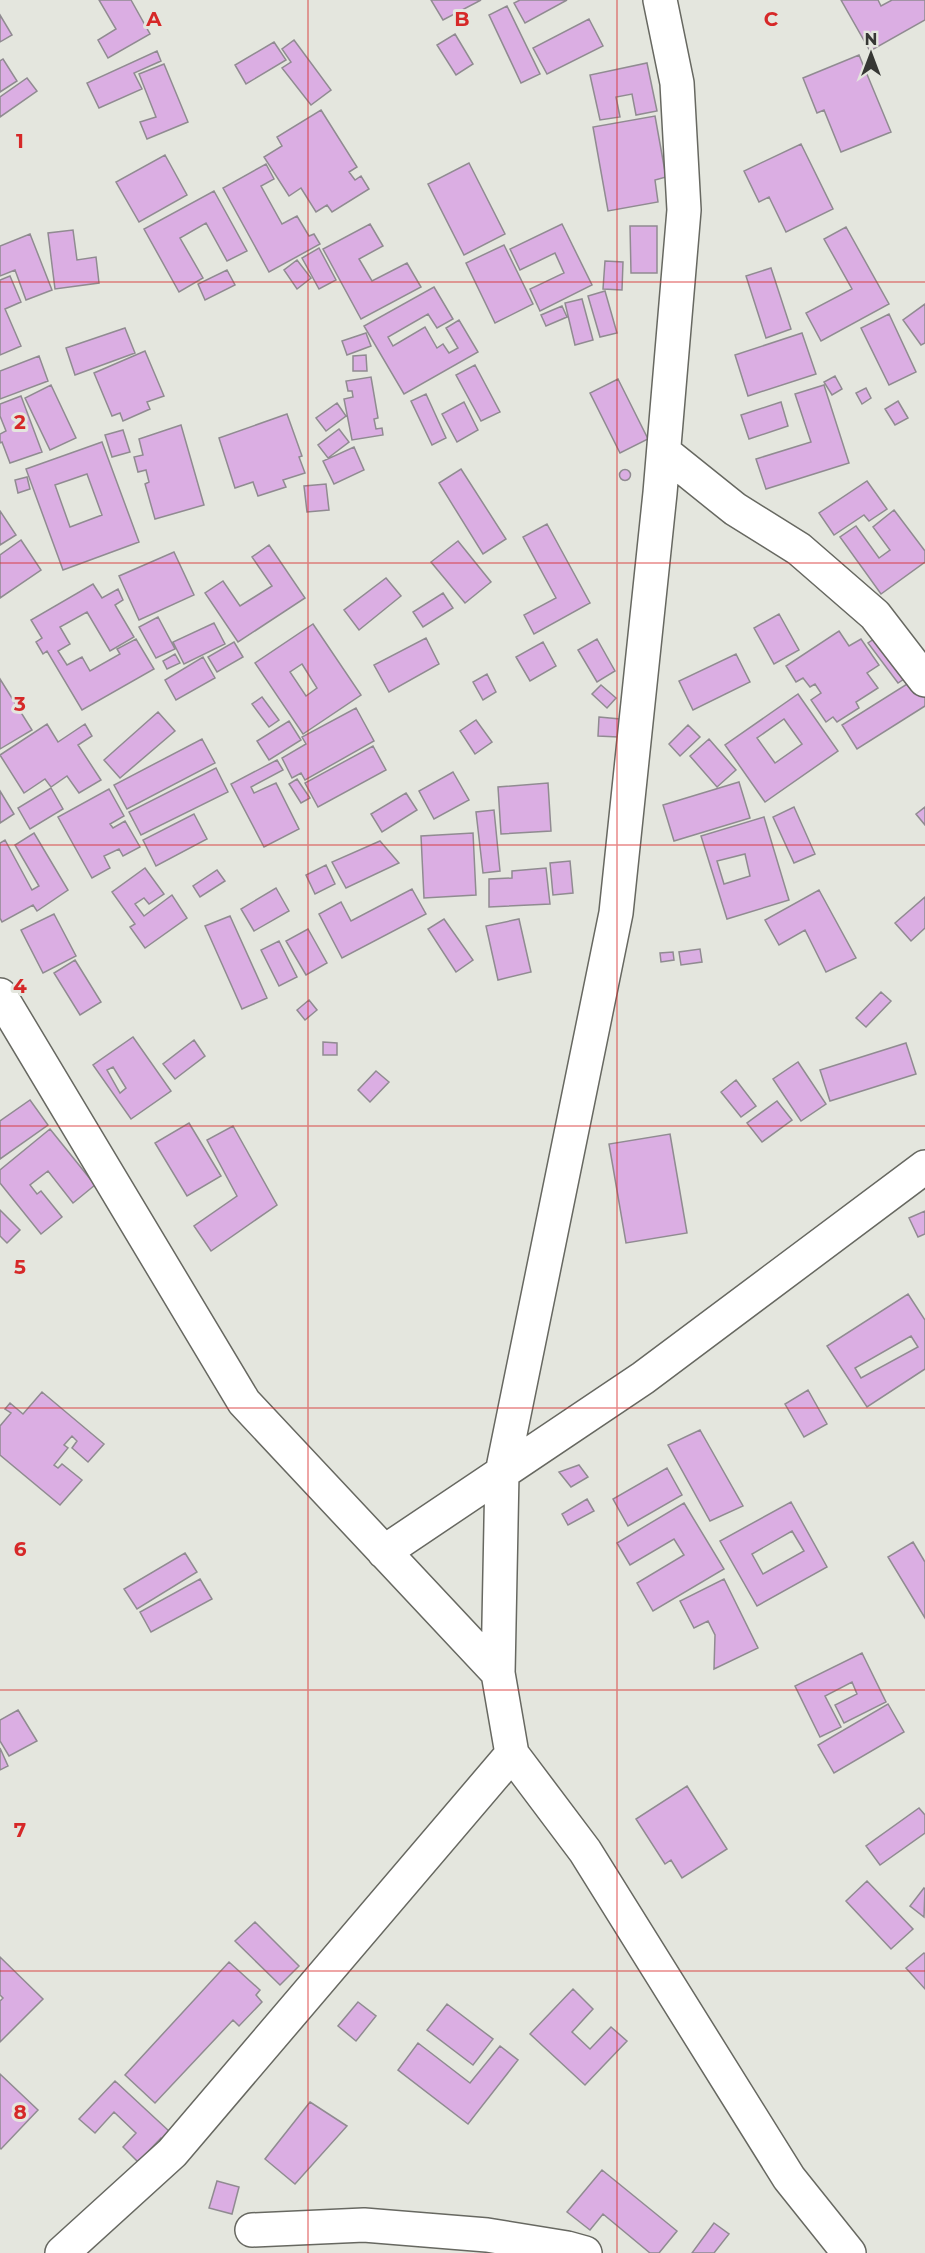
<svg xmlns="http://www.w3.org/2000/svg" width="925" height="2253" font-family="Montserrat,sans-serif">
<rect width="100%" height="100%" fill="#e4e6de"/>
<path fill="#dbaee3" stroke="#908b91" stroke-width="1.5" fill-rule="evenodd" d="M99,0H131L150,34L108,58L98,40L116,29Z
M431,0H481L443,20Z
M520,0H567L525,23L514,3Z
M841,0H878L881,6L892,0H925V20L870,51Z
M507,6L540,74L521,83L489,15Z
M0,15L12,35L0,42Z
M589,19L603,46L547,74L533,48Z
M455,34L473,64L456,75L437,45Z
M294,40L331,90L311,105L282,68L291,62L282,49Z
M274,42L286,60L246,84L235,65Z
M157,51L161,61L134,73L142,89L99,108L87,83Z
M859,55L891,132L841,152L824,110L817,113L803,78Z
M3,59L17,81L0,92V61Z
M647,63L657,111L636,115L632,94L616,97L620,117L600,120L590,75Z
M164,64L188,122L147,139L140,122L156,117L139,74Z
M27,78L37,91L0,117V97Z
M321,110L357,167L349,172L355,180L361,176L369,189L332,212L327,205L316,212L301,188L289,196L264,157L282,146L277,137Z
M655,116L666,177L655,180L658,202L608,211L593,127Z
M801,144L833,209L786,232L769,197L759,202L744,171Z
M165,155L187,195L139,222L116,182Z
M469,163L505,234L464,255L428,184Z
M266,164L274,179L261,186L282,224L297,216L309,236L314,234L320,244L269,272L223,188Z
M214,191L247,251L227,261L206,223L180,238L203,278L179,292L144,229Z
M370,224L383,246L359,259L372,281L407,263L421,287L361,319L323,249Z
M562,224L592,285L540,311L530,289L564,273L555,253L520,270L510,249Z
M630,226H657V273H631Z
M846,227L889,304L821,341L806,313L852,289L824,239Z
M73,230L77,260L96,257L99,283L55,289L48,233Z
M30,234L52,290L26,300L15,270L0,276V246Z
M504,245L533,304L495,323L466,263Z
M319,248L336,280L319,289L302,258Z
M297,260L311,278L297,289L284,270Z
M605,261L623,262L622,290L603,289Z
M771,268L791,329L766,338L746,276Z
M227,270L235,285L205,300L198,284Z
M10,276L21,302L5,309L21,346L0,355V280Z
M434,287L453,319L437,328L428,314L388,337L393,346L425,327L437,348L443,344L449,353L458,348L446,328L459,320L478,352L404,394L364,326Z
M605,291L617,333L600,337L588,296Z
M582,299L593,340L575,345L565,303Z
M925,304V343L921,345L903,320Z
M562,306L567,317L546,326L541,315Z
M889,314L916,372L889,385L861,328Z
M125,328L135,353L75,375L66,348Z
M366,333L371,346L347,355L342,341Z
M802,333L816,374L748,396L735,355Z
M145,351L164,396L147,402L150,409L123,421L120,413L112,416L94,373Z
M366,355L367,371H353V356Z
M39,356L48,381L0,399V371Z
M475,365L500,412L481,421L456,375Z
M835,376L842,389L832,395L824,382Z
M371,377L378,418L374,419L376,429L382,428L383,435L352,440L344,399L353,397L352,391H348L346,381Z
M618,379L648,439L620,453L590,393Z
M51,385L76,438L50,450L25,398Z
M824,385L849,463L766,489L756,459L811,442L795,394Z
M866,388L871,398L862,404L856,393Z
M426,394L446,438L432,445L411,401Z
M21,396L42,452L10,463L2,442L0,443V434L6,431L0,416V404Z
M898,401L908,418L895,425L885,409Z
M464,402L478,430L457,442L442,414Z
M781,402L788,426L749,439L741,415Z
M337,403L346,416L326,431L316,418Z
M287,414L302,456L299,457L305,473L283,480L286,487L258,496L253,482L235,488L219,438Z
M181,425L204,505L155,519L145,484L149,482L146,470L138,472L134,457L143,455L139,439Z
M339,429L349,442L328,458L318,445Z
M123,430L130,452L112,457L105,435Z
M102,442L139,542L63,570L26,469ZM87,474L102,515L70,527L55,485Z
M354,447L364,470L334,484L323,461Z
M461,469L506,539L483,554L439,483Z
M619.5 475a5.5 5.5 0 1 1 11 0a5.5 5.5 0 1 1-11 0Z
M27,477L30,489L18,493L15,480Z
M867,481L887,509L869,521L864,515L834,535L819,513Z
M326,484L329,510L307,512L304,486Z
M894,510L925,551V562L881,594L840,537L856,526L879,558L890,550L873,527Z
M0,511L16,535L0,545Z
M547,524L590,603L534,634L524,615L556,598L523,537Z
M21,540L41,570L0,598V555Z
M458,541L491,582L465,603L431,562Z
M269,545L305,598L238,642L205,593L223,581L240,606L272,586L252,557Z
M174,552L194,595L139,620L119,576Z
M386,578L401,596L359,630L344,610Z
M93,584L102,598L118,589L123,600L115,605L134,637L110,651L87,612L60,627L70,644L58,651L67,665L82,657L90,671L120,654L117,649L136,639L154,669L82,710L47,651L43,654L36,642L42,638L31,620Z
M443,593L453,608L423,627L413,612Z
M779,614L799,650L774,664L754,628Z
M158,617L175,649L156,658L139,627Z
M214,623L225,644L184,664L173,642Z
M313,624L361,695L303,734L255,663ZM302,664L317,688L306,696L290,672Z
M839,631L849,646L861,639L879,665L867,673L878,688L856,702L859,708L837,722L833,717L826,722L811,700L821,693L815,684L810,687L803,678L796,682L786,666Z
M883,633L913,673L898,683L868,643Z
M426,638L439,664L389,692L374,665Z
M597,639L615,671L597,682L578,650Z
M234,642L243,657L217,672L208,657Z
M543,642L556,666L530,681L516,657Z
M175,654L180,663L167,669L163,661Z
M736,654L750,682L693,710L679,681Z
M203,657L215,678L176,700L165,680Z
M487,674L496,692L483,700L473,682Z
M0,679L32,730L0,749Z
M915,679L925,695V706L857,749L842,725Z
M601,685L616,698L607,708L592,694Z
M798,694L838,751L765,802L725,745ZM784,719L802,744L775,763L757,738Z
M262,697L279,720L269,727L252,704Z
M356,708L374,741L305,780L301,773L292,778L282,758L306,744L302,737Z
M158,712L175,731L120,778L104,760Z
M599,717L620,719L618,737L598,736Z
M476,720L492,742L475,754L460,731Z
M289,721L301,740L269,760L257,741Z
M47,724L58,742L85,724L92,736L78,745L101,780L79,793L67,776L51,787L45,779L24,793L0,755Z
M688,725L700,737L680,756L669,744Z
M202,739L215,763L127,809L114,785Z
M709,739L736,770L717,787L690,756Z
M373,746L386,770L318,807L305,783Z
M277,760L283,770L251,787L254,793L276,783L299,829L264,847L231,784Z
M216,768L228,792L141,835L129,812Z
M453,772L469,800L434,819L419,791Z
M297,779L310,798L301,803L289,784Z
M739,782L750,818L674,841L663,805Z
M548,783L551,831L501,834L498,787Z
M51,788L63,809L30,829L18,808Z
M109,789L124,816L110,824L113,828L125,821L140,847L123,856L119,849L104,856L110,868L92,878L58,817Z
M0,791L14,814L0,823Z
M406,793L417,810L382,832L371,814Z
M794,807L815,854L794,863L773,817Z
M925,807V825L916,814Z
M494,810L500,871L483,873L476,812Z
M194,814L207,839L156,866L143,840Z
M764,817L789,900L727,919L701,836ZM745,854L750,876L724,884L717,861Z
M34,833L68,890L37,911L33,905L2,922L0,918V843L5,840L32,890L39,886L15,845Z
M473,833L476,895L424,898L421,836Z
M380,841L399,863L346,888L332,862Z
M570,861L573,893L553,895L550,863Z
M326,865L335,884L315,894L306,875Z
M145,868L164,894L149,904L144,898L135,904L144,916L172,895L187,918L145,948L130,927L135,924L112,892Z
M546,868L550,904L489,907V879L512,878V871Z
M217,870L225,881L200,897L193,886Z
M276,888L289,911L254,931L241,909Z
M412,889L426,914L342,958L319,914L341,902L351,921Z
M819,890L856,958L826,972L805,930L779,945L765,920Z
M925,897V928L911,941L895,923Z
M54,914L76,956L43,973L21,930Z
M230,916L267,998L242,1009L205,926Z
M444,919L473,960L456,972L428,929Z
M519,919L531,972L498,980L486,926Z
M308,929L327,963L306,975L286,941Z
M279,941L297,977L279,986L261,950Z
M700,949L702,962L681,965L679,952Z
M673,952L674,960L661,962L660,953Z
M75,960L101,1002L80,1015L54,973Z
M881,992L891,1001L866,1027L856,1018Z
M309,1000L317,1010L305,1020L297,1010Z
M133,1037L171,1091L131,1119L93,1065ZM113,1067L126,1088L120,1093L107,1070Z
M194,1040L205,1056L175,1079L163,1064Z
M323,1042L337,1043V1055H323Z
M906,1043L916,1074L830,1101L820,1070Z
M798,1062L826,1104L801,1121L773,1079Z
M376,1071L389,1082L370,1102L358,1090Z
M736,1080L756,1106L741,1117L721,1092Z
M30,1100L48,1125L0,1159V1121Z
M777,1101L792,1120L762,1142L747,1123Z
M189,1123L221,1176L187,1196L155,1143Z
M233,1126L277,1205L211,1251L194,1226L237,1196L207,1140Z
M50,1129L95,1185L73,1203L48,1171L30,1185L37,1194L41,1191L62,1217L41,1234L0,1183V1170Z
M670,1134L687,1233L626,1243L609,1144Z
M0,1210L20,1230L7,1243L0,1236Z
M925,1211V1234L918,1237L909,1218Z
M908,1294L925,1320V1369L867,1407L827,1346ZM911,1336L918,1347L861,1378L855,1368Z
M808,1390L827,1424L804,1437L785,1404Z
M42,1392L104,1444L88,1462L72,1448L77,1441L72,1436L64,1445L68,1448L54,1465L58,1468L62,1464L82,1480L60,1505L0,1455V1426L11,1413L5,1409L10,1403L23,1414Z
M700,1430L743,1506L710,1521L668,1445Z
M579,1465L588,1477L571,1487L559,1472Z
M667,1468L682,1495L628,1526L613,1499Z
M587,1499L594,1511L568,1525L562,1514Z
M791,1502L827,1567L757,1606L720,1541ZM792,1531L804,1551L763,1574L752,1554Z
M684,1503L724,1569L653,1611L637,1583L684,1555L674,1539L630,1565L617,1543Z
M913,1542L925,1562V1618L888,1557Z
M185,1553L197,1572L137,1609L124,1589Z
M200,1579L212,1599L151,1632L140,1612Z
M724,1579L758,1648L714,1669L715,1635L708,1621L694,1628L680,1601Z
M862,1653L886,1702L844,1723L835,1705L857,1694L852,1682L825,1696L841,1727L820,1737L795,1686Z
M888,1704L904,1732L834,1773L818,1745Z
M18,1710L37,1741L9,1756L0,1741V1720Z
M0,1748L8,1766L0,1770Z
M687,1786L727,1849L682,1878L671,1860L665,1864L636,1819Z
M919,1808L925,1815V1833L880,1865L866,1846Z
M867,1881L913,1929L891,1949L846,1901Z
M924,1888L925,1889L924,1917L910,1906Z
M255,1922L299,1966L280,1985L235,1941Z
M924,1953L925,1954V1989L906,1968Z
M0,1957L43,1999L0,2042V2001L3,1998L0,1995Z
M229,1962L260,1990L256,1995L262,2002L239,2026L233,2020L155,2103L125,2075Z
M573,1989L593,2009L572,2032L590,2049L611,2027L627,2041L585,2085L530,2034Z
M358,2002L376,2016L356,2041L338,2026Z
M447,2004L493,2039L473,2065L427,2030Z
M418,2043L470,2083L500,2046L518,2060L468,2124L398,2070Z
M0,2074L38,2110L1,2149L0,2148Z
M115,2081L170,2132L163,2140L161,2138L138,2162L123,2147L136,2133L114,2112L95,2133L79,2119Z
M310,2102L347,2126L295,2184L265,2159Z
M602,2170L677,2231L659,2253H650L603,2214L590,2230L567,2212Z
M217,2181L239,2187L232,2214L209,2208Z
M714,2223L729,2234L714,2253H692Z"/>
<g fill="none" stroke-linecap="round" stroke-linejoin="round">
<g stroke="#676861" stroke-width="36">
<path id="minor" d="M664,452L735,509L799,549L875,615L925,680
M0,995L244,1402L498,1673L512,1754L172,2153L62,2253
M384,1552L643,1378L925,1167
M498,1673L502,1473L616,913L660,493L684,210L677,83L660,0
M512,1754L585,1851L789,2178L849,2253
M252,2230L364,2225L487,2235L567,2248L585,2253"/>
</g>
<use href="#minor" stroke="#fff" stroke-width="33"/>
</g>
<path fill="none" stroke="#d62828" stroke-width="1.5" stroke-opacity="0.55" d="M308,0V2253M617,0V2253M0,282H925M0,563H925M0,845H925M0,1126H925M0,1408H925M0,1690H925M0,1971H925"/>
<g font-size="20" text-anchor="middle" font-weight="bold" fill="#d62828" stroke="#e4e6de" stroke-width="6" stroke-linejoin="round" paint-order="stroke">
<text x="154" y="26">A</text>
<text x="462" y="26">B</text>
<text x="771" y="26">C</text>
<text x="20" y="148">1</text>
<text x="20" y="429">2</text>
<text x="20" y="711">3</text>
<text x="20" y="993">4</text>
<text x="20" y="1274">5</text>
<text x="20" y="1556">6</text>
<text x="20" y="1837">7</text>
<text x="20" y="2119">8</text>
</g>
<g transform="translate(871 54)" stroke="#e4e6de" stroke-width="4.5" paint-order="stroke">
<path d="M0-4.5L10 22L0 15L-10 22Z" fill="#363734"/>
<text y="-9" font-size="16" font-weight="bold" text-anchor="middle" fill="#363734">N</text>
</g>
</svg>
